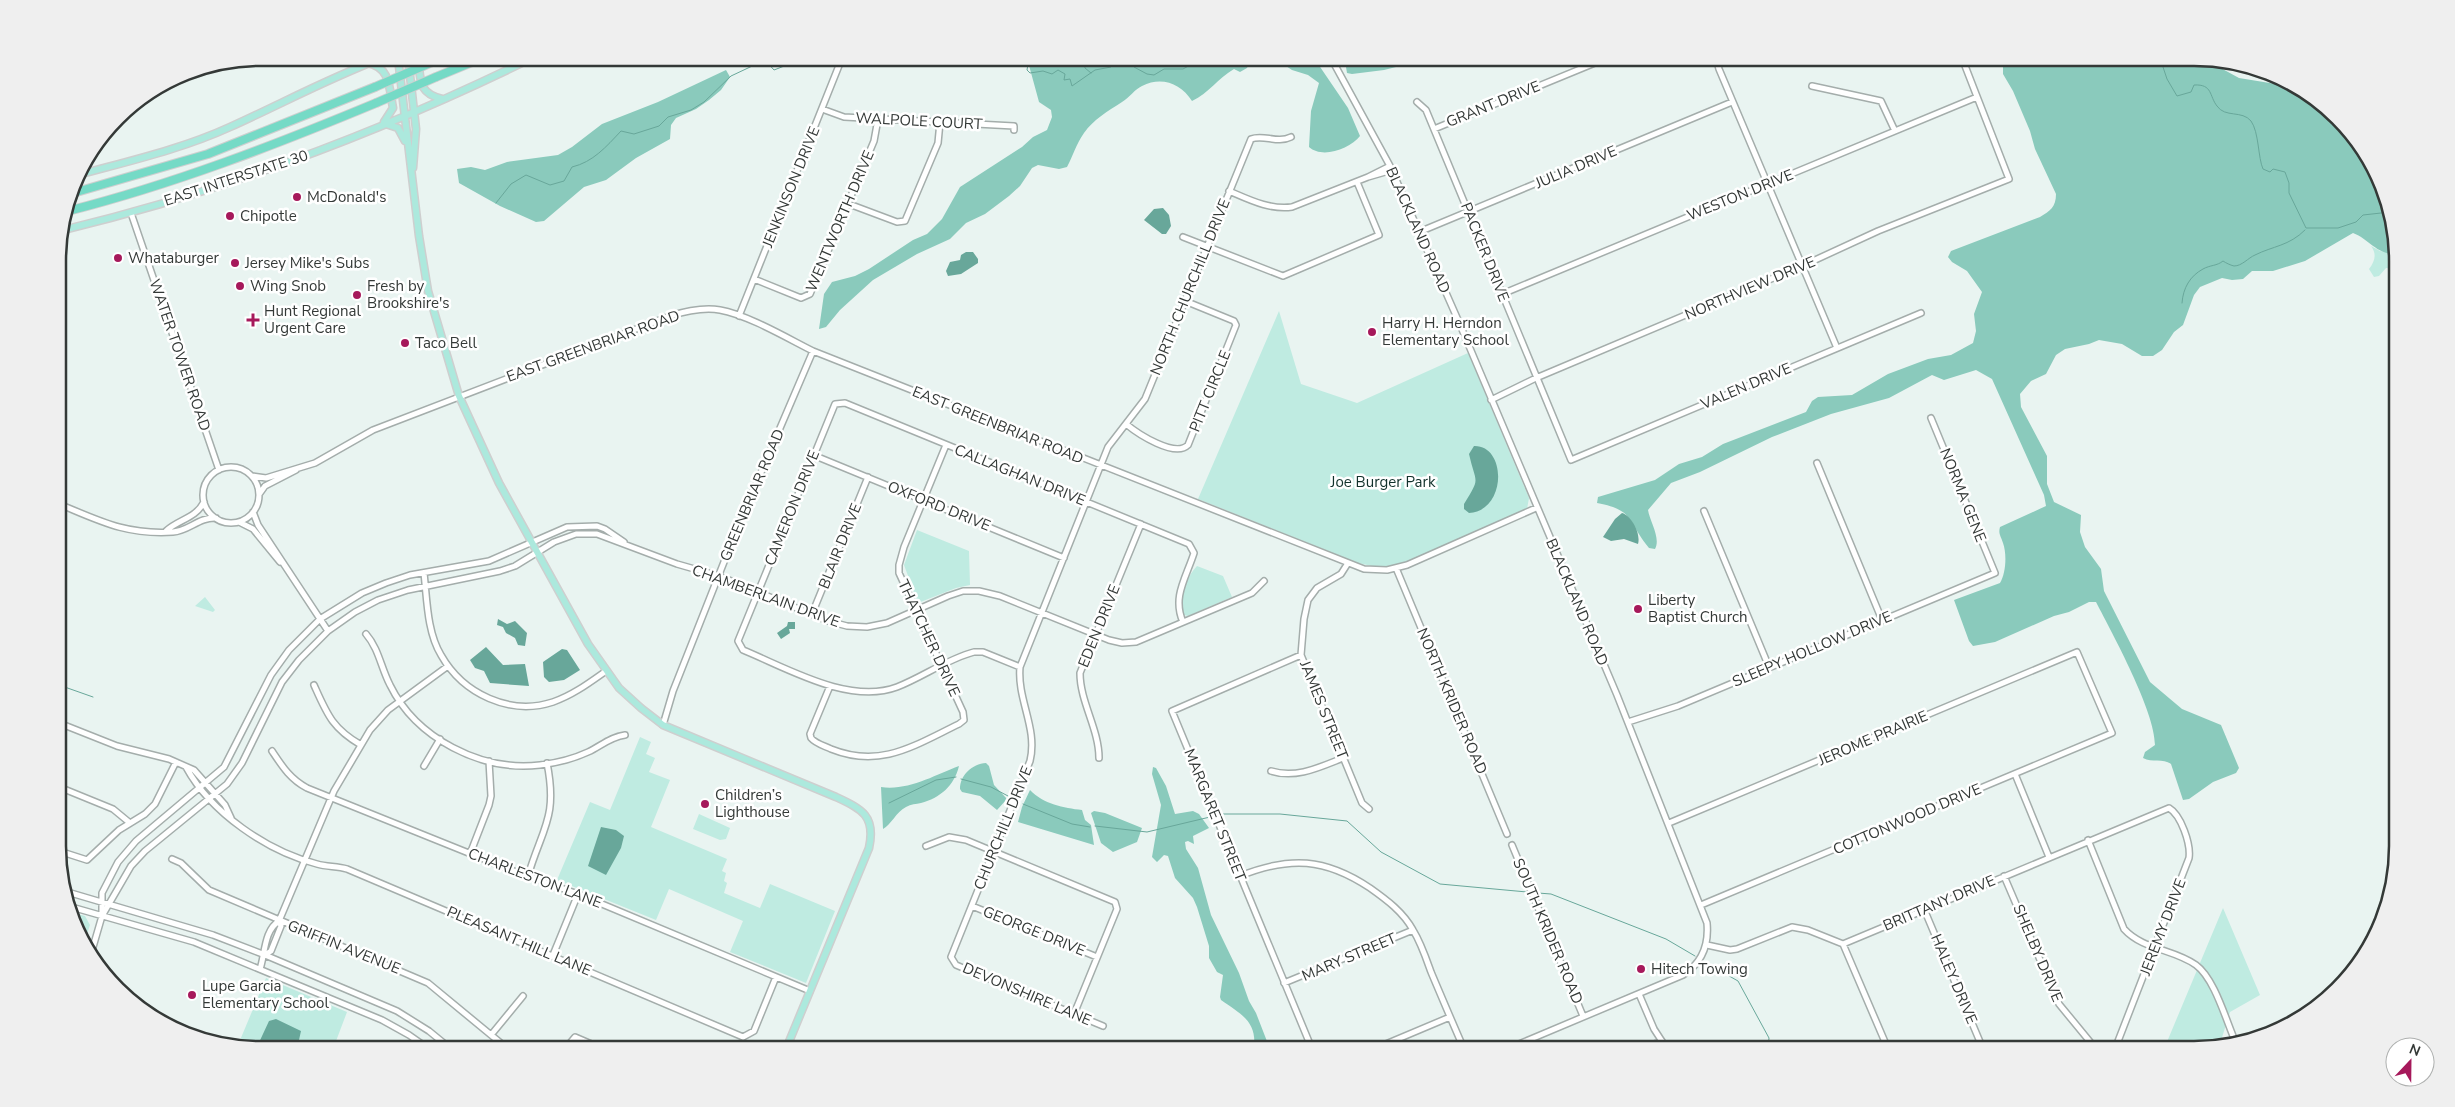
<svg xmlns="http://www.w3.org/2000/svg" width="2455" height="1107" font-family="'Nunito Sans',sans-serif">
<rect width="100%" height="100%" fill="#e9f4f1"/>
<path fill="#bfebe1" d="M2371,246L2380,251L2396,254V269L2386,268L2379,276L2374,277L2369,269C2375,261 2377,254 2371,246Z
M1279,311L1301,384L1357,403L1468,353L1529,498L1527,509L1407,562L1381,568L1358,563L1198,499Z
M917,530L969,551L970,585L956,588L918,603L904,565Z
M1197,566L1223,576L1232,597L1188,616L1184,615C1178,600 1186,577 1197,566Z
M205,597L215,610L213,612L195,606Z
M640,737L651,742L646,754L655,758L649,772L670,780L651,827L727,859L722,871L726,873L724,881L727,883L724,893L760,908L770,884L835,911L806,983L730,952L743,921L669,889L656,920L557,880L590,802L610,810Z
M699,814L730,828L726,839L720,840L693,829Z
M2223,908L2260,995L2230,1012L2219,1047L2207,1049H2164Z
M70,912L85,916L90,925L84,943L73,924Z
M266,978L347,1012L333,1049H261L238,1045Z"/>
<path fill="#8acabc" d="M971,58H1009L1004,65L997,67Z
M1027,58H1252L1247,68L1240,72L1234,69C1218,78 1209,93 1192,101C1181,84 1162,76 1142,86C1135,89 1129,98 1122,102C1108,111 1093,120 1084,133C1076,144 1073,156 1067,167L1059,169L1038,165L1032,168L1020,186L1009,196L985,214L966,223L950,239L917,254L873,280L840,310L826,327L819,329L824,294L832,282L855,276L869,269L913,240L927,234L942,219L960,187L1022,147L1033,137L1047,130L1052,117L1051,110L1039,102Z
M1274,58H1314L1348,108L1360,136C1350,149 1322,159 1309,147L1311,111L1319,83L1308,75L1292,70Z
M1401,58H1432L1384,70L1352,74L1347,73L1346,67L1356,62L1374,63Z
M2003,58H2194L2206,60L2239,78L2295,87L2318,100L2356,137L2382,183L2396,235V254C2377,255 2369,239 2353,233L2305,261L2273,271H2252L2243,279L2232,280L2222,278L2200,287L2194,295L2183,325L2174,332L2162,350L2153,356H2142L2122,344L2099,340L2089,344L2065,349L2056,355L2046,374L2031,381L2020,394L2021,407L2047,456V484L2054,502L2081,515L2080,532L2085,547L2101,569L2104,591L2150,682L2182,709L2221,725L2239,768L2236,773L2213,782L2189,799L2183,800L2171,764C2163,758 2152,763 2143,758L2145,752L2155,745C2155,711 2113,635 2096,602H2089L2069,612L2054,616L1995,642L1973,646L1969,641L1954,600L2000,583C2006,573 2007,554 2003,543C2001,536 1998,534 2000,527L2046,506L2044,495L1992,379L1976,370L1944,380L1932,375L1889,398L1831,414L1772,437L1700,472L1671,483L1648,510C1650,522 1661,538 1655,549L1649,548C1627,521 1635,510 1597,503L1598,497L1655,480L1679,464L1702,457L1723,444L1806,412L1812,401L1818,397L1852,395L1888,374L1928,359L1951,355L1973,343L1976,331L1974,314L1982,292L1967,271L1952,262L1948,257L1951,251L2040,217C2050,211 2056,207 2056,194L2035,149L2030,131L2013,91L2003,74Z
M726,70L730,77L721,90L709,100L696,109L676,118L671,125L670,139L636,158L606,180L584,187L544,221L536,222L500,206L459,183L457,169L471,167L485,170L507,162L558,155L572,147L602,124L658,102Z
M986,763L989,766L994,785L1007,799L997,810L980,796L962,792L960,789C960,775 972,764 986,763Z
M959,766C954,786 940,798 921,803C916,804 911,804 906,807C896,812 891,825 883,829L881,787C908,791 935,775 959,766Z
M1153,767L1156,768L1166,786L1175,814L1193,811L1199,814L1209,828L1193,836L1194,844L1188,841L1185,842L1186,849L1198,868L1211,915L1239,973L1249,1001L1256,1013L1270,1049H1254C1257,1021 1242,1015 1221,1000L1220,997L1223,975L1217,972L1209,958V946L1197,907L1193,898L1175,878L1168,856L1164,855L1157,862L1152,857L1161,805L1152,774Z
M1030,790C1043,804 1064,808 1082,810L1085,820L1091,825L1094,845L1018,822L1022,807Z
M1094,811L1105,813L1142,828L1137,842L1113,852L1101,843L1091,813Z"/>
<path fill="#68a79a" d="M1163,208L1169,215L1171,226L1166,234H1162L1144,220L1154,209Z
M966,252H973L978,259V263L961,274L948,276L946,271L950,262L960,260L961,255Z
M1474,446C1507,445 1507,511 1469,513L1464,509V504C1481,476 1476,485 1469,454Z
M1622,513C1632,516 1641,534 1638,544L1624,539L1611,541L1603,537L1615,519Z
M498,619L507,624L515,621L527,633L525,646L518,645L515,638L506,633L503,627L497,625Z
M788,622H795V629H789L790,633L781,639L777,633L787,626Z
M486,647L503,665L525,664L529,686L490,683L484,671L475,668L470,660Z
M562,649L567,650L580,670L564,680L549,682L544,677L543,662Z
M601,827L616,830L624,836L621,848L606,875L588,866Z
M276,1019L301,1031L297,1049H256L269,1021Z"/>
<g fill="none" stroke-linecap="round" stroke-linejoin="round">
<path stroke="#68a79a" stroke-width="1" d="M1034,58L1028,64L1027,70L1030,73L1043,71L1052,74L1058,70L1065,74L1064,80L1070,79L1072,86L1095,70L1111,67L1116,58
M1083,58L1085,68L1091,73
M1129,58L1134,67L1147,74L1154,75L1164,69H1183L1203,58
M2160,58L2167,79L2177,96L2191,92L2194,85C2213,84 2209,96 2217,106C2225,118 2242,110 2251,121C2259,132 2258,158 2263,169L2270,172L2273,169L2285,172L2289,183V193L2306,228H2338L2356,222L2363,215L2390,212
M496,203L511,184L526,175L550,185L564,181L572,167C593,162 606,147 621,131L634,134L659,126L668,117L691,110L704,102L731,76L765,60L774,70L792,63L797,58
M2182,303C2183,288 2190,276 2203,269C2210,265 2217,266 2223,261C2226,263 2230,265 2234,266C2242,266 2248,258 2255,255C2273,246 2289,246 2305,230
M59,685L93,697
M961,779L991,787L1008,796
M889,803L936,780L956,777
M1023,804L1072,824L1090,827
M1220,814H1280L1347,821L1381,852L1440,884L1527,892
M1095,826L1147,832L1210,817
M1538,893L1551,894L1666,939L1695,956
M1708,964L1738,981L1769,1038L1768,1049"/>
<g stroke="#a4adab" stroke-width="8">
<path id="minor" d="M1331,58L1390,166L1458,320L1617,695L1707,923C1709,945 1702,963 1683,975L1507,1049
M1716,58L1719,69L1837,348
M1333,62L1344,58
M1812,86L1881,101L1895,131
M1417,102L1426,110L1571,460L1921,313
M822,109L844,117L1014,126V130
M1434,129L1607,58
M1368,177L1390,166
M1229,191C1250,200 1270,210 1292,207L1368,177L1392,170
M849,204L897,222L905,221L938,143L940,122
M131,213L219,470
M1419,232L1732,102
M1183,237L1283,276L1379,235L1357,182
M754,279L801,298L810,294L874,141L878,119
M1502,294L1977,97
M739,316L842,58
M1491,400L1536,378L1802,266L1878,231L2009,179L1962,58
M1126,424C1138,434 1175,458 1188,445L1236,325L1234,321L1185,301
M813,455L1064,558
M1817,463L1882,620
M203 495a28 28 0 1 1 56 0a28 28 0 1 1-56 0Z
M252,476L266,478L315,463L373,430L670,316C686,311 703,307 720,310C748,315 787,338 813,351L1364,569L1387,570L1407,565L1536,508
M260,493L265,486L296,470
M59,504C100,521 126,535 173,532C189,531 199,517 216,518
M1704,511L1769,667
M253,512L258,525L328,631
M239,522L253,529L280,562
M166,531C179,519 195,519 204,502
M1348,563L1341,574L1317,588L1308,600L1304,619L1301,655L1362,803L1369,809
M1396,568L1507,834
M424,573C427,599 427,632 441,655C463,694 510,716 553,702C573,695 589,683 606,671
M812,614L868,477
M366,634C379,649 381,668 390,685C416,738 481,772 540,765C556,763 573,759 588,752C601,746 610,737 625,735
M1301,655L1172,711L1312,1049
M1020,667L983,652H974C947,659 923,677 897,687C849,705 787,668 743,650L738,641L835,404L845,403L1189,544L1194,553C1186,578 1172,597 1183,622
M314,685C327,714 332,728 361,745
M830,686L810,734L811,738C816,744 825,746 831,749C881,769 915,745 959,724L964,720L963,712L899,573V565L904,547L946,445
M1628,722L1678,706L1995,573L1931,418
M59,723L117,746L169,759L194,770L225,805L231,818
M663,725L673,691L739,524L813,351
M272,751C282,766 290,779 307,788L516,872L578,894L810,991
M1099,758C1099,729 1080,702 1080,673L1141,524
M424,766L440,739
M186,767C211,813 267,851 317,864C327,867 337,866 347,869L743,1037L754,1031L776,977
M1271,771C1296,779 1320,767 1343,758
M2015,774L2049,857
M59,787L113,809L130,823
M1669,823L2077,652L2112,733L1701,905
M2088,840L2124,929C2143,950 2174,949 2196,965C2215,979 2226,1021 2236,1043
M1512,845L1583,1016
M926,846L949,837L966,840L1115,902L1117,909L1074,1014
M59,851L87,860L119,830L145,814L155,804L176,762
M470,854L489,805L491,796L489,761
M172,859L181,863L209,890L428,983L508,1049
M528,876C542,828 558,818 547,763
M1240,876C1290,856 1325,858 1370,888C1387,900 1403,912 1413,930C1421,943 1426,958 1431,972C1442,998 1453,1024 1464,1049
M2004,876L2059,1004L2096,1049
M64,891L213,935L265,955L397,1011L429,1031L451,1049
M68,906L194,942L382,1020L409,1035L429,1049
M972,906L1097,957
M1924,909L1983,1049
M102,915V893L118,862L136,841L224,767L271,675L289,650L320,619L362,593L386,583L410,575L489,561L567,527L597,526L605,529L624,542
M1843,944L1888,1049
M1707,945L1730,950L1737,949L1792,927L1808,930L1843,944L2169,808C2181,815 2191,844 2189,858L2115,1049
M91,954L102,916L131,866L145,851L227,784L242,763L282,682L299,660L328,631L355,612L378,600L408,590L500,571L515,566L554,542L576,534H597L677,564L719,576L828,621L847,626L867,627L887,623L948,596L963,591H979L1000,596L1109,640L1122,643L1136,642L1252,593L1264,581
M265,955L271,951L281,926L279,921
M553,955L578,894
M260,969C265,955 264,930 279,921L334,791L370,730L388,710L448,666
M1284,983L1413,930
M1639,994L1654,1029L1667,1049
M1103,1026L956,965L951,957L1030,761C1038,728 1017,700 1020,667L1108,447L1145,399L1251,139C1264,134 1277,144 1291,137
M491,1035L523,996
M338,1049L345,1045L357,1049
M565,1049L575,1037L603,1049
M1374,1049L1450,1017
M1641,1049L1662,1041"/>
</g>
<g stroke="#cecfcf" stroke-width="9">
<path id="major" d="M398,58L419,236L428,291L459,396L499,483L588,644L619,688L641,708L663,725L836,797C862,809 876,816 869,848L786,1049
M408,58L416,129L413,168
M418,58C421,79 417,93 442,99
M367,63C391,67 389,88 393,108L384,122
M386,124L398,128L405,141
M78,175C129,161 182,149 230,127C281,104 329,78 382,58
M63,230C225,191 383,131 532,58"/>
</g>
<g stroke="#cecfcf" stroke-width="10">
<path id="highway" d="M436,77L482,58
M73,193L208,154L375,87
M68,211C174,184 275,145 376,103"/>
</g>
<use href="#minor" stroke="#fff" stroke-width="5"/>
<use href="#major" stroke="#ace9dd" stroke-width="6"/>
<use href="#highway" stroke="#75dac6" stroke-width="8"/>
<g stroke="#cecfcf" stroke-width="10" stroke-linecap="butt">
<path id="highway-bridge" d="M375,87L437,60
M376,103L436,77"/>
</g>
<use href="#highway-bridge" stroke="#75dac6" stroke-width="8"/>
</g>
<g fill="#a6195b" stroke="#fff" stroke-width="2">
<circle cx="297" cy="197" r="5"/>
<circle cx="230" cy="216" r="5"/>
<circle cx="118" cy="258" r="5"/>
<circle cx="235" cy="263" r="5"/>
<circle cx="240" cy="286" r="5"/>
<circle cx="357" cy="295" r="5"/>
<path d="M250.5 312.5h5v5h5v5h-5v5h-5v-5h-5v-5h5z"/>
<circle cx="1372" cy="332" r="5"/>
<circle cx="405" cy="343" r="5"/>
<circle cx="1638" cy="609" r="5"/>
<circle cx="705" cy="804" r="5"/>
<circle cx="1641" cy="969" r="5"/>
<circle cx="192" cy="995" r="5"/>
</g>
<g text-anchor="middle" dominant-baseline="central" stroke-width="5" stroke-linejoin="round" paint-order="stroke">
<g font-size="15" fill="#343937" stroke="#fff">
<text transform="translate(1493 104) rotate(-22)">GRANT DRIVE</text>
<text transform="translate(919 121) rotate(3)">WALPOLE COURT</text>
<text transform="translate(1576 167) rotate(-23)">JULIA DRIVE</text>
<text transform="translate(236 178) rotate(-18)">EAST INTERSTATE 30</text>
<text transform="translate(791 187) rotate(-68)">JENKINSON DRIVE</text>
<text transform="translate(1740 195) rotate(-22)">WESTON DRIVE</text>
<text transform="translate(840 221) rotate(-67)">WENTWORTH DRIVE</text>
<text transform="translate(1418 230) rotate(66)">BLACKLAND ROAD</text>
<text transform="translate(1485 252) rotate(68)">PACKER DRIVE</text>
<text transform="translate(1190 287) rotate(-68)">NORTH CHURCHILL DRIVE</text>
<text transform="translate(1750 288) rotate(-23)">NORTHVIEW DRIVE</text>
<text transform="translate(593 346) rotate(-20)">EAST GREENBRIAR ROAD</text>
<text transform="translate(180 355) rotate(71)">WATER TOWER ROAD</text>
<text transform="translate(1746 386) rotate(-23)">VALEN DRIVE</text>
<text transform="translate(1210 391) rotate(-68)">PITT CIRCLE</text>
<text transform="translate(998 425) rotate(22)">EAST GREENBRIAR ROAD</text>
<text transform="translate(1020 475) rotate(22)">CALLAGHAN DRIVE</text>
<text transform="translate(752 495) rotate(-67)">GREENBRIAR ROAD</text>
<text transform="translate(1963 495) rotate(68)">NORMA GENE</text>
<text transform="translate(939 506) rotate(22)">OXFORD DRIVE</text>
<text transform="translate(792 508) rotate(-68)">CAMERON DRIVE</text>
<text transform="translate(840 546) rotate(-68)">BLAIR DRIVE</text>
<text transform="translate(766 596) rotate(20)">CHAMBERLAIN DRIVE</text>
<text transform="translate(1577 602) rotate(67)">BLACKLAND ROAD</text>
<text transform="translate(1099 626) rotate(-68)">EDEN DRIVE</text>
<text transform="translate(929 638) rotate(65)">THATCHER DRIVE</text>
<text transform="translate(1812 649) rotate(-23)">SLEEPY HOLLOW DRIVE</text>
<text transform="translate(1452 701) rotate(67)">NORTH KRIDER ROAD</text>
<text transform="translate(1324 710) rotate(68)">JAMES STREET</text>
<text transform="translate(1873 738) rotate(-23)">JEROME PRAIRIE</text>
<text transform="translate(1215 815) rotate(68)">MARGARET STREET</text>
<text transform="translate(1907 819) rotate(-23)">COTTONWOOD DRIVE</text>
<text transform="translate(1003 828) rotate(-68)">CHURCHILL DRIVE</text>
<text transform="translate(535 878) rotate(21)">CHARLESTON LANE</text>
<text transform="translate(1939 903) rotate(-23)">BRITTANY DRIVE</text>
<text transform="translate(2163 927) rotate(-69)">JEREMY DRIVE</text>
<text transform="translate(1034 931) rotate(22)">GEORGE DRIVE</text>
<text transform="translate(1548 931) rotate(67)">SOUTH KRIDER ROAD</text>
<text transform="translate(519 941) rotate(23)">PLEASANT HILL LANE</text>
<text transform="translate(344 947) rotate(22)">GRIFFIN AVENUE</text>
<text transform="translate(2038 953) rotate(67)">SHELBY DRIVE</text>
<text transform="translate(1349 957) rotate(-23)">MARY STREET</text>
<text transform="translate(1954 979) rotate(67)">HALEY DRIVE</text>
<text transform="translate(1027 994) rotate(23)">DEVONSHIRE LANE</text>
</g>
<g font-size="15" fill="#343937" stroke="#fff" text-anchor="start">
<text x="307" y="197">McDonald's</text>
<text x="240" y="216">Chipotle</text>
<text x="128" y="258">Whataburger</text>
<text x="245" y="263">Jersey Mike's Subs</text>
<text x="250" y="286">Wing Snob</text>
<text x="367" y="286">Fresh by<tspan x="367" dy="17">Brookshire's</tspan></text>
<text x="264" y="311">Hunt Regional<tspan x="264" dy="17">Urgent Care</tspan></text>
<text x="1382" y="323">Harry H. Herndon<tspan x="1382" dy="17">Elementary School</tspan></text>
<text x="415" y="343">Taco Bell</text>
<text x="1648" y="600">Liberty<tspan x="1648" dy="17">Baptist Church</tspan></text>
<text x="715" y="795">Children’s<tspan x="715" dy="17">Lighthouse</tspan></text>
<text x="1651" y="969">Hitech Towing</text>
<text x="202" y="986">Lupe Garcia<tspan x="202" dy="17">Elementary School</tspan></text>
</g>
<g font-size="15" fill="#12322c" stroke="#fff">
<text x="1383" y="482">Joe Burger Park</text>
</g>
</g>
<path d="M0 0H2455V1107H0ZM261 66H2194A195 195 0 0 1 2389 261V846A195 195 0 0 1 2194 1041H261A195 195 0 0 1 66 846V261A195 195 0 0 1 261 66Z" fill="#efefef" fill-rule="evenodd"/>
<path fill="none" stroke="#343937" stroke-width="2.5" d="M261 66H2194A195 195 0 0 1 2389 261V846A195 195 0 0 1 2194 1041H261A195 195 0 0 1 66 846V261A195 195 0 0 1 261 66Z"/>
<g transform="translate(2410 1062) rotate(22)"><circle r="24" fill="#ffffff" stroke="#aeb0af"/>
<path d="M0-4L9 19L0 12L-9 19Z" fill="#a6195b"/>
<text y="-8" font-size="14" font-weight="bold" text-anchor="middle" fill="#343937">N</text>
</g>
</svg>
